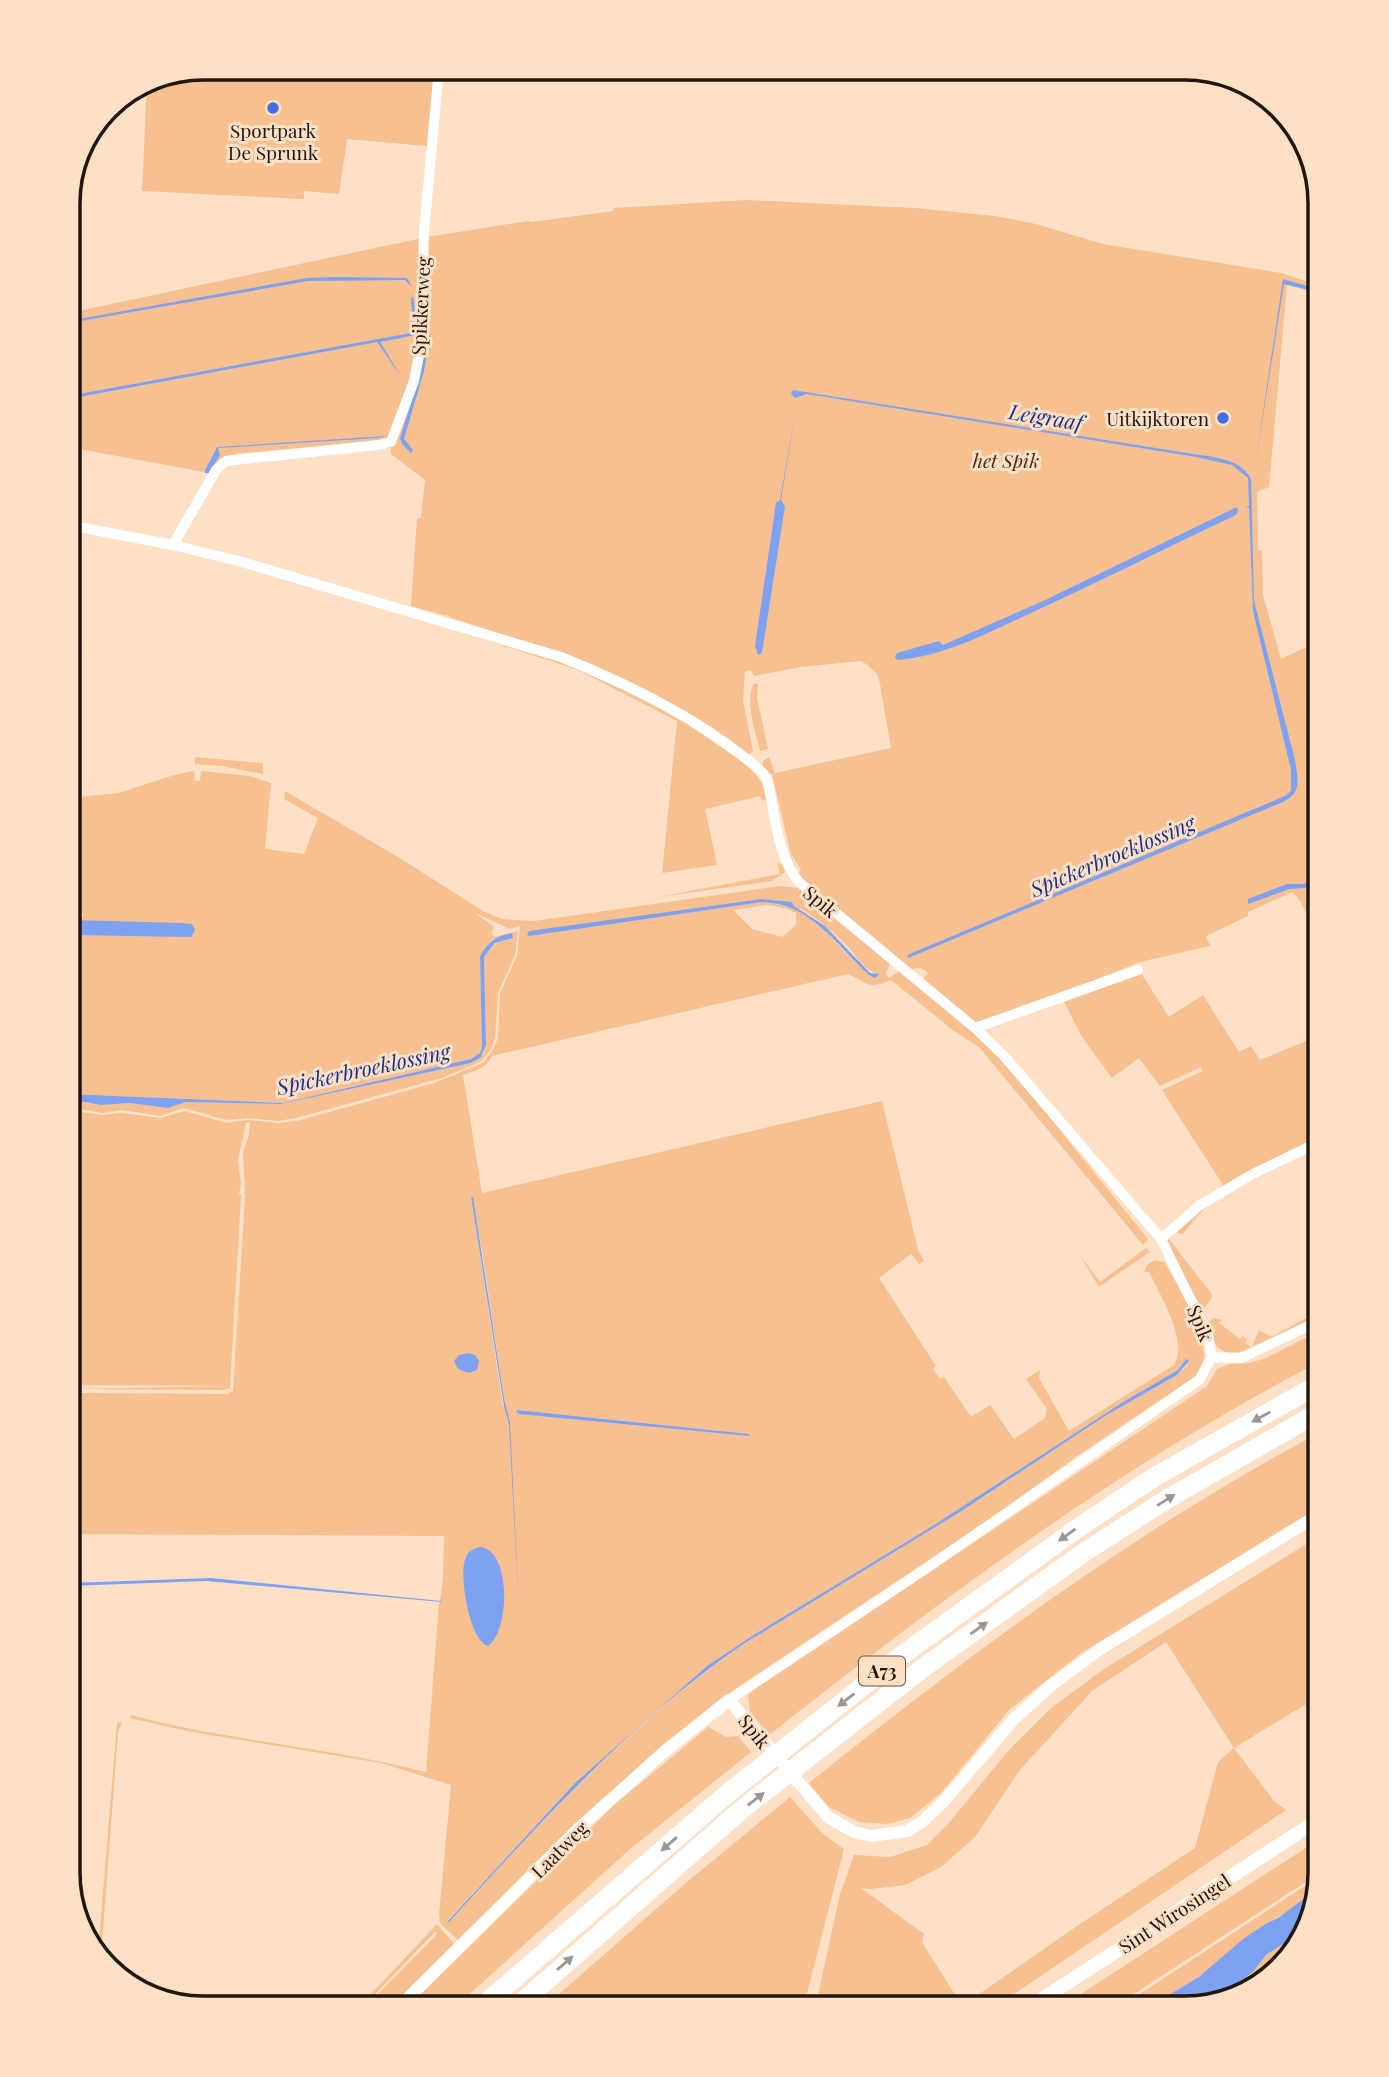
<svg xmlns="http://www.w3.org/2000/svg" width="1389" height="2077" font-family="'Playfair Display',serif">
<rect width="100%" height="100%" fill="#fee0c6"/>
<path fill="#f7c091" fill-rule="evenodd" d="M203,68H436L429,150H426V146L347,139L339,194L304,191V199L142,191L147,81L152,78Z
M745,200L915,208L995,216L1036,224L1103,244L1281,273L1321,286V290L1287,281V284L1321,294L1287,285L1269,487L1257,492L1258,550L1262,551L1263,595L1281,659L1321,640V877L1305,887L1321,880V943L1299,899L1292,892L1248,912V916L1206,936L1210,946L1140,962L984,1024L975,1023L922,980L928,973L921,968L911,969L805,882L798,873L801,870L792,855L793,863L772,774L768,773L763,766V761L769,757L775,773L891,748L880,684L877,674L866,664L861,661L800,667L754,676L751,670L745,671L743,700L753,751L748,755L662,700L589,663L449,617L447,614V616L411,606L417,518H421L425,480L391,454V448L312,447L241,453L228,456L211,473L216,448L204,472L68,447L69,313L427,237L528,221L532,222L613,211L614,208Z
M411,616L583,669L680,719L750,767L762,783L766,799L762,801L760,796L705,809L717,865L662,873L677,721L578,670Z
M754,683L758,684L757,698L768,749L760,751C756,732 744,701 754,683Z
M195,757L263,763V774L222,766L195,764Z
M194,771L195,781H200L201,771L250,776L271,783L265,849L304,854L318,818L284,799L285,791L398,857L483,911L502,919L534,921L780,886L799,888L890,964L886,974L889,978L899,971L974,1033L998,1057L1029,1092L1148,1239L1143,1245L980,1048L954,1031L891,980C868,990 868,983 848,974L492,1056C487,1068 475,1071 463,1075L482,1193L882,1101L918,1250L924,1261L919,1264L911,1254L879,1278L936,1366L933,1369L940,1379L944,1377L971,1417L990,1405L1014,1439L1045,1418L1047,1409L1026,1379L1040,1370L1039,1378L1069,1431L1174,1365C1189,1342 1160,1295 1149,1272H1144L1147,1265L1155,1260L1164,1262C1178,1286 1204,1327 1204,1355C1204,1363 1200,1370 1196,1376L1080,1454L986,1522L735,1689L667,1743L459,1941L440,1923L439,1914L451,1785L381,1763L187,1731L130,1718L131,1715C228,1741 329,1747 426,1772L439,1603L442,1601H440L443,1578L444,1536L68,1534V1393L227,1394L233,1391L245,1197L243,1152L249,1135L250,1122L246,1123L238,1161L241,1183L239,1194L241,1195L230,1388L224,1390L68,1389L228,1386L68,1385V1110L101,1115L122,1113L160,1118L185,1111L226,1123L248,1120L278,1123L297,1121L434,1083L483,1063L493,1050L498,1038L500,993L517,956L520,926L510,929L475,913L493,926L494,930L491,931L494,937L518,931L515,955L498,993L495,1038L491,1049L482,1061L442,1078L296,1118L278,1121L248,1118L226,1120L184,1108L160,1116L122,1110L102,1113L68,1107V1099L100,1105L129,1103L168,1108L186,1102L281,1104L471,1063L484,1053L486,1045L484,957L496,943L513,938L512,933L492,940L480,957L482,1048L480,1053L471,1059L283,1103L68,1094V933L77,935L74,920L68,923V920L84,916L76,902L79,881L68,878V798L119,793L174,775ZM762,899C798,900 823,922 848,947C858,958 866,973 880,974L875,978C833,950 821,905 762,902L528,935ZM768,905L784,908L796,913V925L782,937L752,929L733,910ZM471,1197L482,1250L505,1406H503ZM1186,1360L1187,1366L1177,1375L1105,1416L960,1512L745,1643C633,1721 541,1822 449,1922L447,1921L575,1783L707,1666L755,1634L934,1525L1123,1402L1178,1370ZM517,1410L749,1434V1436L517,1413Z
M777,863L782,864L785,872L772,881L659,897L780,874Z
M1139,970L1169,1017L1203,995L1239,1052L1251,1046L1260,1060L1311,1039L1321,1059V1139L1200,1202L1223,1185L1162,1090L1203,1071L1201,1067L1160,1086L1139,1058L1112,1078L1082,1037L1063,1000Z
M1200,1210H1204C1195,1217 1191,1226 1182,1234L1176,1232L1169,1239L1213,1296L1203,1310L1166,1248L1167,1238Z
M1146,1248L1150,1252L1099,1287L1079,1254L1100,1282Z
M1321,1310V1316C1301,1326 1242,1361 1223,1351C1212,1345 1211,1334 1208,1323L1214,1318L1222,1320L1219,1323L1240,1339L1243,1336L1247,1339L1245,1343L1252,1347L1259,1330L1271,1337Z
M1321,1330V1361C1122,1464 944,1597 769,1735L750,1712L748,1694L1207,1386L1217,1369L1230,1364L1249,1363L1266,1358Z
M1321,1432V1506L1081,1653L1009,1710L942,1792L910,1818L886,1824L859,1822L829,1807L809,1783C971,1653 1137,1529 1321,1432Z
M1321,1535V1695L1234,1748L1274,1801L1286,1810L992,2009H815L840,1894L854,1855L890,1857L927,1845L948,1824L1010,1749L1051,1708L1104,1669ZM1166,1642L1234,1748L1218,1762L1195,1848L1077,1926L962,2006L922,1942L924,1934L861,1888L870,1889L905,1885L941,1867L975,1837L1019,1771L1092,1691Z
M122,1722L118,1732L101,1957L98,1953L117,1723Z
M708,1727L726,1737L738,1736L751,1752L629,1850L453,2009H406L613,1806Z
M790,1797L824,1835L844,1849L803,2009H542L687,1882Z
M1321,1838V1872L1131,1996L1111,2009H1058Z
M1320,1876C1319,1882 1318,1888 1314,1892C1309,1898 1274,1921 1267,1923L1200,1976L1146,2009H1117Z
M437,1924L455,1945L390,2009H363L437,1934L435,1932L361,2009H357Z
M1306,1929C1300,1952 1277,1955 1267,1977L1253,1980L1235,1996L1212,2002L1253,1972L1266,1955Z"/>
<path fill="#7fa1f2" d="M337,277L407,278L412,287L405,280L308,281L75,322L68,357L73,320L307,278Z
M1283,279L1321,290V293L1284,284L1255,466Z
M411,297H413L417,323L416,335L380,342L402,378L377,342L68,399V396L411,333L413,332Z
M428,334L430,335L424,371L404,439L413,450L411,453L402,444L400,438L417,384Z
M793,390L1187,453C1209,457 1240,457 1251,479L1254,601L1295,760C1298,779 1302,793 1283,802L908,958L907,956L912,953L1285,796L1291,791V770L1253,611L1249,508L1246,507L1249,506L1248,478L1232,465L1196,457L807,394L795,398L791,394Z
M796,409L781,500L785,506L762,653L758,655L755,646L776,503L780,500Z
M386,436L378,438L218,448L220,455L209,473H205V470L217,447Z
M1237,507L1238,511L1236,515C1168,547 1101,581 1033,612C989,632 946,656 897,660L895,657L897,653L939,641L943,645L1041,602Z
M1321,877V880L1305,888L1289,889L1248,904V899L1287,884H1304Z
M762,899L791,902L794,906L825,926L870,973L880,974L875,978L869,975C836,945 811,903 762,902L529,936L527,934L529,931Z
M74,920L181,923L192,924L195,930L191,937L72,935L68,933V923Z
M512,933L513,938L495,943L484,957L486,1045L481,1057L471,1063L281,1104L186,1102L168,1108L129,1103L101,1105L68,1099V1094L283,1103L471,1059L480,1053L482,1048L480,957C487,942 496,936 512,933Z
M471,1197H473L504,1399L510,1422L519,1611L509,1424L504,1406Z
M468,1353L475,1355L479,1361L477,1370L469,1373L458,1369L454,1361L459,1355Z
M1186,1359L1189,1361L1177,1375L1105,1416L960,1512L745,1643C632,1720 541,1822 449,1922H447L575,1783L707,1666L755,1634L934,1525L1123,1402L1178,1370Z
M517,1410L749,1434V1436L519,1414L516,1412Z
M479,1547C512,1548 510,1632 488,1646C469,1641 458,1572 466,1557C468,1551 474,1549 479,1547Z
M212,1578L441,1601L442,1602L206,1581L68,1586V1583Z
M1317,1889L1306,1929L1266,1955L1253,1972L1212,2002L1186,2009H1146L1200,1976L1243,1939L1267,1923L1278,1918Z"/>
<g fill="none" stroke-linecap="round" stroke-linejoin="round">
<path stroke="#fff" stroke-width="10" d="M68,525L173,545L242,562L561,657C632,686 706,722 763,773L768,782C775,815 777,857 800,883L975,1028L1004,1056L1161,1239L1208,1335L1212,1357L1199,1380L918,1574L729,1700
M173,545L216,470L226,461L378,445L391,442L414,381L421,345L424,232L439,68
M68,664L77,653
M975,1028L1138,970
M1161,1239L1200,1205L1251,1175L1321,1141
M1212,1357L1241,1358L1321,1320"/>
<path stroke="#fff" stroke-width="12" d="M397,2009L578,1829L665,1751L729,1700L828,1817L854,1832L871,1836L907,1831L922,1822L944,1801L1013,1720L1049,1687L1099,1650L1321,1513"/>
<path stroke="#fff" stroke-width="14" d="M1027,2009L1321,1818"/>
<path stroke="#fff" stroke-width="19" d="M479,2009L727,1794L905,1653L1075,1530L1156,1476L1321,1383
M514,2009L741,1810L923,1668L1086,1551L1169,1498L1321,1411"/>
</g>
<defs><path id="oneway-solid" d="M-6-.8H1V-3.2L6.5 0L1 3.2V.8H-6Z" transform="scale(1.75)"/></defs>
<g fill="#9c9793">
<use href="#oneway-solid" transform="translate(1261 1417) rotate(151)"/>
<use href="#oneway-solid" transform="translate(1166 1500) rotate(-32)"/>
<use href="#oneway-solid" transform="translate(1067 1535) rotate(144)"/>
<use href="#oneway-solid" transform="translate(979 1628) rotate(-35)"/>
<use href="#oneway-solid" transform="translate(846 1700) rotate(142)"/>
<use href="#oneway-solid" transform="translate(756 1799) rotate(-38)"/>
<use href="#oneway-solid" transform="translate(669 1844) rotate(139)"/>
<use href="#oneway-solid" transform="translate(565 1963) rotate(-41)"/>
</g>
<g fill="#446ee0" stroke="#fee0c6" stroke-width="2.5">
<circle cx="273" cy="108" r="7"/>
<circle cx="1223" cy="418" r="7"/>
</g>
<g text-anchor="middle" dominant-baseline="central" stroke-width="6" stroke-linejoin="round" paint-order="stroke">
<rect fill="#fee0c6" stroke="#645345" stroke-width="2" x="859" y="1656.5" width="46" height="29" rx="5"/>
<g font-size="18" font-weight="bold" fill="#22170e">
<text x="882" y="1671">A73</text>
</g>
<g font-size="19" fill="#22170e" stroke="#fee0c6">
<text x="273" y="130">Sportpark<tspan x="273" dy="22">De Sprunk</tspan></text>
<text x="1209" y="418" text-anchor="end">Uitkijktoren</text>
</g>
<g font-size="19" fill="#22170e" stroke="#fee0c6">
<text transform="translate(420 306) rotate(-87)">Spikkerweg</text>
<text transform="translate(821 901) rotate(40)">Spik</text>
<text transform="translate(1201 1323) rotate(68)">Spik</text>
<text transform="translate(755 1731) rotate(51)">Spik</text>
<text transform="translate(559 1849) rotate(-45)">Laatweg</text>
<text transform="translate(1174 1913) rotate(-33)">Sint Wirosingel</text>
</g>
<g font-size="19" font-style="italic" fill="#482a0c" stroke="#fee0c6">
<text x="1006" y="460">het Spik</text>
</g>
<g font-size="21" font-style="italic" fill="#17338e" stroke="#fee0c6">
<text transform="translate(1046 416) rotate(9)">Leigraaf</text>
<text transform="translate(1112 855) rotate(-23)">Spickerbroeklossing</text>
<text transform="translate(363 1068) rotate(-12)">Spickerbroeklossing</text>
</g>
</g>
<path d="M0 0H1389V2077H0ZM203 80H1185A123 123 0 0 1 1308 203V1873A123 123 0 0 1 1185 1996H203A123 123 0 0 1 80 1873V203A123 123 0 0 1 203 80Z" fill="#fee0c6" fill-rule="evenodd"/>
<path fill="none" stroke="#22170e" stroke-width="3.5" d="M203 80H1185A123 123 0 0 1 1308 203V1873A123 123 0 0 1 1185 1996H203A123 123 0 0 1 80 1873V203A123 123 0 0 1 203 80Z"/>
</svg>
